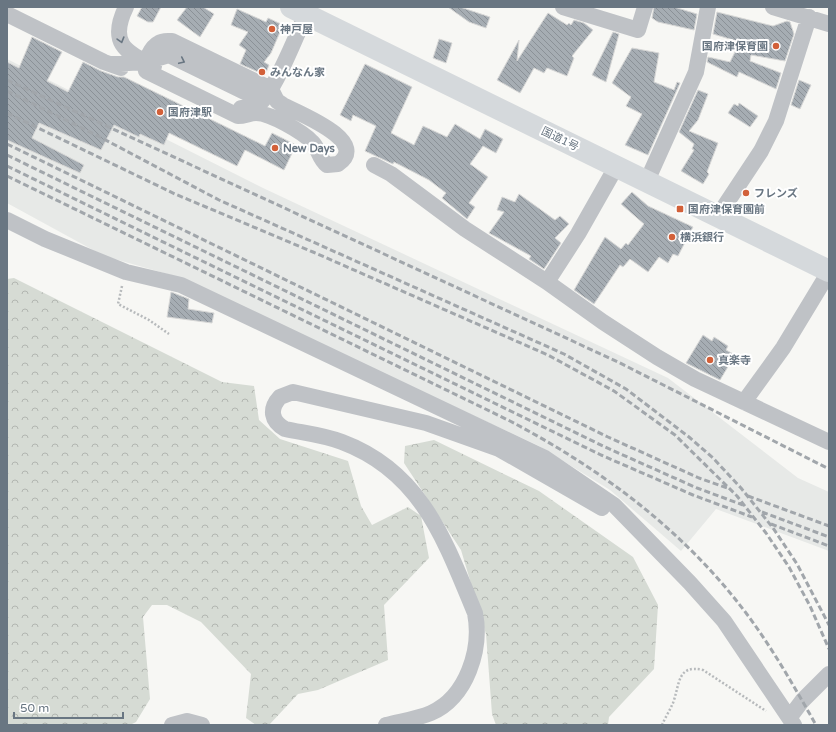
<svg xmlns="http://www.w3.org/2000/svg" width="836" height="732" font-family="'Varela Round','Noto Sans JP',sans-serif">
<defs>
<pattern id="forest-crowns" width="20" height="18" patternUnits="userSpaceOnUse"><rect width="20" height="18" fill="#d6dbd4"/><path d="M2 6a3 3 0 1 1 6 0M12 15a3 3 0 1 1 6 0" fill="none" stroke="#b2b6b1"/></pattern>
<pattern id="building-back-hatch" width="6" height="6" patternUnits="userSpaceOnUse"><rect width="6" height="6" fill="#a6adb3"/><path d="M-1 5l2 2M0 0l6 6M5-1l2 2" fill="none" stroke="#8b9197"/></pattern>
</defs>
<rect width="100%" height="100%" fill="#f7f7f4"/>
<path fill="#e7e9e7" d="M7,59L263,188L668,378L798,478L829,492V551L716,509L681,551L610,490L539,446L171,275L104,256L7,203Z"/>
<path fill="url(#forest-crowns)" d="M14,278L222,382L254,386L259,420L280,439L348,461L361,506L372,525L408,507L421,516L429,558L384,605L388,660L318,690L298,694L269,725H256L246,718L251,674L201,622L167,605H152L143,617L150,699L136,722L130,725H7V279Z
M434,440L539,491L633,557L658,605L654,669L609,717L608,725H496L492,714L486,634L461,550L404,463L405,446Z"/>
<path fill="url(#building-back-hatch)" stroke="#d8d8d7" d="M142,7H161L153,22H148L137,16Z
M187,7H203L214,14L200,37L177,20Z
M448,7H460L490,17L486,28L469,22Z
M654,7H674L697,14L694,30L658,22L652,18Z
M237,9L266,22L268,18L283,25L271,53L264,62L269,65L265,75L240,64L246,50L239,45L248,32L231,25Z
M717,12L773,26L787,21L790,22L794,34L785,61L751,55L750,61L781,73L776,89L739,72L737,77L707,62L708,57L730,62L740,42L713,34Z
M548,13L567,25L569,23L571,25L574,20L584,23L593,30L572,56L574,58L567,76L547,68L544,73L534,68L520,93L497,80L519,40L517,61Z
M613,32L619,34L606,82L592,75Z
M32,37L62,52L47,81L68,92L83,62L101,71L118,77H124L265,146L272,133L296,145L284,170L245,150L237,166L169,133L164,145L140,134L139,137L114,125L101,150L39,123L32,138L84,165L80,173L7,140V62L19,68Z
M439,39L452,43L446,63L433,58Z
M632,48L659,53L654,82L674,90L677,82L680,83L648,155L625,145L642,114L626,106L631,97L612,83Z
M365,64L412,87L391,133L414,145L423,126L447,137L455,124L480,139L485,129L503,139L496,153L483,146L470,164L488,177L469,203L475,207L467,219L442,198L446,193L429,180L394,162L393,164L365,151L376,126L353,115L351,121L340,115Z
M799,80L811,85L800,109L791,105Z
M698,90L708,94L698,120L689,131L718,143L707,172L709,174L703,184L681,171L694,150L692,149L694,144L679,132Z
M739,103L758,116L750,127L728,113L734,104L738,106Z
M632,192L648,206L693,227L678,256L673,254L668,263L659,257L648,272L630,259L623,267L620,265L594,304L574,290L605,237L621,249L626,243L628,245L644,224L621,204Z
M519,194L555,220L560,216L569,224L555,238L561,243L544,269L529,259L531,256L489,233L504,212L497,210L502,197L515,202Z
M171,292L189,299L188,309L214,313L212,323L167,317Z
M703,335L712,341L714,337L728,346L726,350L735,355L720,380L686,363Z"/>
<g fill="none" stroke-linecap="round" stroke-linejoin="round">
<path stroke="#b7babc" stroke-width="2.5" stroke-dasharray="2 2" stroke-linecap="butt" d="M122,286L118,304L149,320L169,334
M662,725C665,718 670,710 673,703C680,684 677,664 703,670L766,711"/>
<path stroke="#bfc2c6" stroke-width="16" d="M126,7C109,42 124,52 154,66
M563,7L638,30L645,7
M773,7L829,24
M7,14L104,62L121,68
M172,41L271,89L277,101L283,105C298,113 371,141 338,164L327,165C319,159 319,149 312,142C303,132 270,113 256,113C250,113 245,116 238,116L146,71C143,63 151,47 159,43C163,40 168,41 172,41Z
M112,64L145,62L169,55L253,96L264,94L271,89
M241,108C247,109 254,108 259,104C274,93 297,34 306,14
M374,165L391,174L465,229L547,282L603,322L657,357L695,379L829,442
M647,181L696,72L708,7
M718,216L761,151L776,121L809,17
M7,220L45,239L126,272L181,285L545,458L614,505L690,583L724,621L794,725
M547,282L578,234L616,167
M744,402L783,348L829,272
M790,717L802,701L829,674
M172,725L187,721L202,725
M386,725C401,721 417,719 431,713C467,697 482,649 475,613C445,541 422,472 342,442C324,435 304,433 285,429C271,421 269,409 280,397L293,392L426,423L499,449L602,508"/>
<path stroke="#d5d9dc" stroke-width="22" d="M291,7L829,271"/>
<path stroke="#a1a6ab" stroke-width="3" stroke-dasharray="6 3" stroke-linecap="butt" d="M7,80L618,362L829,469
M7,91L98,136L219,200L564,354L626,389L689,437L713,458L741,488L773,528L797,564L829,625
M7,113L175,194L313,252L548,355L614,391L675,435L737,496L766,533L789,567L810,606L829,649
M7,144L608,437L699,478L727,488
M7,155L605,447L697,488L743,505
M7,166L601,455L693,495L752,517
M7,176L510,421C603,470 686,532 749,617C774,651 795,688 816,725
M748,496L829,526
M762,512L829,537
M771,524L829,546"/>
</g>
<defs><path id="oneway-chevron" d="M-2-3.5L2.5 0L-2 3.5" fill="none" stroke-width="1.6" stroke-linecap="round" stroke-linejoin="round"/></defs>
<g stroke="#697682">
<use href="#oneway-chevron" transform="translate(121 40) rotate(74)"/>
<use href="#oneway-chevron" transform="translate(182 61) rotate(25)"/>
</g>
<g fill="#d26039" stroke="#fff" stroke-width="1.5">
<circle cx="272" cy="29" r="4"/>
<circle cx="776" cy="46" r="4"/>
<circle cx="262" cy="72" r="4"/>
<circle cx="160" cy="112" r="4"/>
<circle cx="275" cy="148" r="4"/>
<circle cx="746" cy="193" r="4"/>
<rect x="676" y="205" width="8" height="8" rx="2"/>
<circle cx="672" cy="237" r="4"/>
<circle cx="710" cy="360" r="4"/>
</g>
<g text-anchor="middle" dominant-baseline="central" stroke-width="4" stroke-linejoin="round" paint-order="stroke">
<g font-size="11" font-weight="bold" fill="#697682" stroke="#fff" text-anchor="start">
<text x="280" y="29">神戸屋</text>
<text x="768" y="46" text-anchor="end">国府津保育園</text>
<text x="270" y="72">みんなん家</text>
<text x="168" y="112">国府津駅</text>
<text x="283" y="148">New Days</text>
<text x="754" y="193">フレンズ</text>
<text x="688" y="209">国府津保育園前</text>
<text x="680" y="237">横浜銀行</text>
<text x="718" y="360">真楽寺</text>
</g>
<g font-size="11" fill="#697682" stroke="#fff">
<text transform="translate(560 139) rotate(26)">国道1号</text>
</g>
</g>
<rect width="836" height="732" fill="none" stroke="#697682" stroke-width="16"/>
<path d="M14 712v6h109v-6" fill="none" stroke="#697682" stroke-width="2"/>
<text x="20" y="712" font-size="12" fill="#697682" stroke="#ffffff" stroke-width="3" paint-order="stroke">50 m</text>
</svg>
